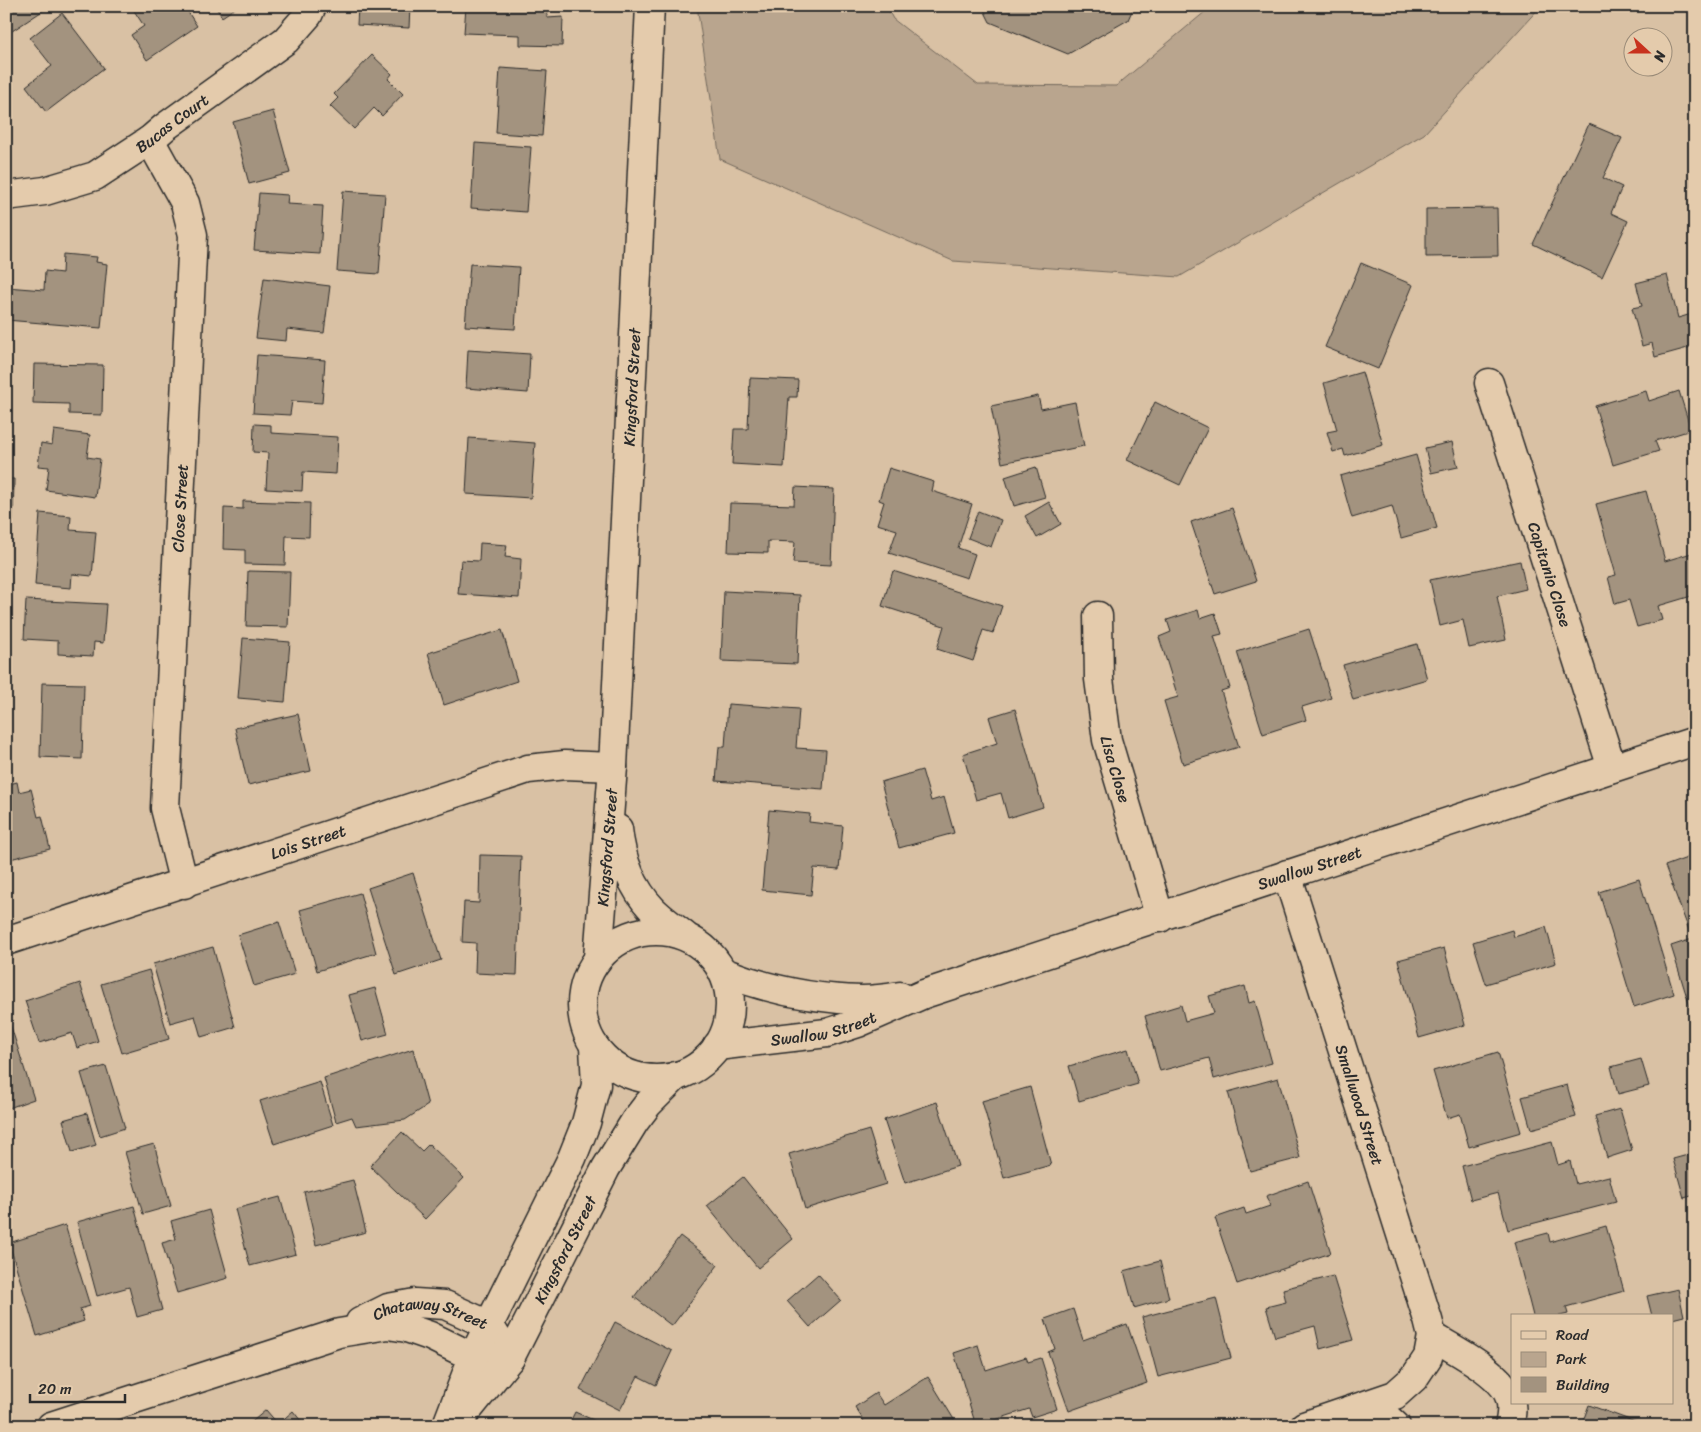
<svg xmlns="http://www.w3.org/2000/svg" width="1701" height="1432" font-family="Sriracha,sans-serif">
<rect width="100%" height="100%" fill="#d9c1a4"/>
<filter id="ink" filterUnits="userSpaceOnUse"><feTurbulence type="fractalNoise" baseFrequency=".02" numOctaves="2"/><feDisplacementMap in="SourceGraphic" scale="10" xChannelSelector="R" yChannelSelector="G"/><feConvolveMatrix kernelMatrix="1 2 1 2 8 2 1 2 1" color-interpolation-filters="sRGB"/></filter>
<g filter="url(#ink)">
<path fill="#b9a58e" stroke="#72685c" d="M697,6H886L893,19L978,85L1116,86L1212,6H1541L1424,134L1179,277L953,261L720,159Z"/>
<path fill="#a3937f" stroke="#2b2b2b" d="M6,6H50L6,35Z
M131,6H184L197,26L147,60L131,35L144,26Z
M215,6H238L222,17Z
M358,6H410L409,28L357,25Z
M466,6H547V18L563,17L562,46L520,45V35L464,33Z
M982,6H1134L1128,20L1068,54L990,22Z
M62,13L104,68L46,112L26,86L52,66L30,38Z
M372,55L392,74L388,79L403,94L382,116L374,108L354,129L330,106L338,98L334,94Z
M500,68L547,71L542,136L496,133Z
M6,104L9,105L7,129H6Z
M273,111L290,173L249,184L233,122Z
M1589,124L1622,138L1603,178L1622,187L1611,213L1628,221L1602,277L1533,244Z
M475,143L531,147L526,212L471,208Z
M1692,168H1695V186H1692Z
M343,191L385,194L379,274L337,271Z
M259,193L288,195L287,204L323,206L320,254L254,250Z
M1497,208L1498,256L1426,257V209Z
M63,254L97,257L96,262L107,264L101,328L6,320V287L44,290L45,271L62,273Z
M1361,263L1413,285L1378,369L1325,347Z
M470,264L519,267L515,329L465,326Z
M1667,275L1678,318L1695,313V346L1655,357L1652,343L1642,346L1632,308L1642,306L1636,283Z
M264,278L330,286L324,333L287,329L286,341L256,338Z
M468,350L530,354L528,393L466,388Z
M257,355L325,360L322,403L292,401L290,415L253,413Z
M34,364L103,365L102,415L69,414V404L33,403Z
M1362,372L1383,445L1345,456L1343,449L1333,452L1327,432L1337,430L1324,383Z
M750,378L798,380L797,397H789L784,467L732,464L734,429H748Z
M1646,391L1649,401L1679,391L1691,430L1655,441L1659,451L1613,465L1595,406Z
M1038,396L1041,409L1075,402L1084,446L1002,463L991,406Z
M1155,402L1208,428L1180,485L1127,460Z
M254,424L271,425V433L338,437L336,474L303,472L302,491L266,489L268,453L253,452Z
M54,430L90,435L87,457L100,459L95,497L46,490L49,467L38,466L41,443L52,445Z
M469,438L535,443L531,498L466,494Z
M1452,442L1458,467L1431,473L1425,448Z
M1416,455L1437,528L1401,538L1392,506L1352,518L1340,476Z
M1036,467L1045,497L1014,506L1005,477Z
M889,468L934,482L932,491L972,504L958,548L975,554L967,578L889,553L897,530L877,524L884,502L879,500Z
M6,479H14L13,521H6Z
M795,487L834,489L831,565L793,563L795,542L768,541V553L728,552L730,503L794,505Z
M1646,491L1665,561L1695,552V571L1693,572L1695,579V595L1658,606L1662,620L1637,627L1629,600L1615,604L1608,577L1616,575L1596,504Z
M243,501L310,503L309,537L286,536L285,565L245,564V550L223,549L224,508L243,509Z
M1049,502L1061,524L1037,538L1025,516Z
M1232,508L1256,581L1215,594L1191,522Z
M978,511L1001,520L991,547L968,538Z
M40,513L71,516L70,530L96,532L92,576L72,574L71,588L35,585Z
M480,543L507,545L505,557L521,559L519,598L458,594L461,560L479,561Z
M1520,561L1526,589L1497,596L1506,640L1469,648L1463,620L1440,626L1430,580Z
M248,571L290,572L288,627L246,626Z
M893,571L1002,606L993,633L983,630L973,661L937,649L944,626L882,606Z
M724,591L800,595L797,664L721,661Z
M26,600L106,604L103,643L94,642L93,656L58,654V641L24,639Z
M1198,610L1200,618L1215,613L1222,634L1214,636L1230,688L1221,691L1239,747L1183,764L1164,701L1178,697L1159,637L1171,632L1167,620Z
M1309,629L1331,698L1302,707L1306,720L1263,734L1237,652Z
M502,630L517,681L444,705L428,653Z
M243,638L290,642L285,702L238,698Z
M1417,644L1427,679L1353,700L1343,665Z
M42,683L84,684L82,759L40,757Z
M728,704L799,709L796,748L826,750L823,789L716,781L719,747H725Z
M1015,709L1043,807L1008,818L1001,793L976,800L963,754L997,743L989,717Z
M298,714L311,771L248,785L235,728Z
M922,770L931,801L944,797L954,833L899,848L881,782Z
M17,782L19,792L31,789L38,817L42,816L50,849L6,860V785Z
M769,810L810,814L809,822L843,826L839,870L814,868L811,895L762,890Z
M480,855L521,856L517,975L475,973L476,943L462,942L464,902L479,903Z
M1695,855V931L1690,933L1665,866Z
M413,873L441,960L396,975L368,888Z
M1639,879L1674,994L1634,1007L1599,892Z
M360,893L376,953L317,971L300,910Z
M279,922L295,974L254,986L238,935Z
M1546,927L1556,963L1486,984L1473,942L1512,930L1514,937Z
M1695,938V1023L1671,946Z
M213,947L235,1027L201,1037L195,1016L170,1023L153,964Z
M1444,948L1465,1025L1419,1038L1398,960Z
M149,970L169,1039L122,1053L101,984Z
M80,983L98,1041L77,1048L72,1033L39,1043L25,1001Z
M1245,986L1249,1003L1255,1001L1272,1063L1214,1079L1209,1058L1160,1071L1145,1016L1181,1005L1185,1021L1214,1013L1209,996Z
M375,988L388,1034L362,1041L349,995Z
M6,1011L34,1099L6,1109Z
M413,1049L428,1105L405,1120L356,1126L352,1117L336,1122L324,1078Z
M1128,1049L1138,1084L1079,1101L1069,1066Z
M1498,1052L1521,1132L1469,1147L1460,1114L1447,1118L1433,1071Z
M1641,1059L1649,1086L1618,1094L1611,1067Z
M106,1066L125,1128L100,1136L81,1073Z
M1278,1078L1300,1158L1250,1171L1228,1092Z
M320,1082L333,1125L274,1144L260,1101Z
M1567,1085L1576,1117L1531,1129L1522,1097Z
M1030,1087L1051,1165L1004,1178L982,1101Z
M937,1102L958,1166L905,1183L884,1120Z
M1620,1109L1632,1150L1607,1158L1595,1116Z
M87,1113L96,1145L72,1152L63,1120Z
M869,1130L886,1184L805,1209L789,1154Z
M402,1132L422,1151L429,1144L464,1178L425,1219L370,1166Z
M1552,1142L1558,1165L1570,1161L1576,1184L1609,1176L1616,1202L1508,1230L1498,1193L1471,1200L1462,1166Z
M154,1144L171,1206L143,1214L125,1152Z
M1695,1153V1195L1684,1198L1673,1159Z
M743,1177L793,1239L758,1268L707,1206Z
M353,1180L366,1232L316,1245L304,1192Z
M1308,1181L1331,1253L1237,1284L1215,1218L1244,1208L1246,1214L1270,1206L1266,1196Z
M280,1197L296,1254L250,1266L235,1209Z
M134,1206L162,1310L137,1317L129,1287L97,1296L77,1222Z
M209,1210L228,1278L177,1293L162,1243L176,1239L171,1221Z
M65,1225L90,1306L80,1309L84,1321L37,1336L9,1243Z
M1606,1226L1624,1291L1566,1307L1568,1314L1560,1316H1533L1514,1242L1548,1233L1550,1242Z
M680,1236L718,1265L672,1326L634,1297Z
M1160,1261L1169,1298L1134,1308L1124,1271Z
M818,1274L841,1300L810,1327L787,1301Z
M1333,1276L1353,1340L1320,1349L1315,1326L1275,1337L1266,1307L1286,1302L1283,1289Z
M1678,1289L1684,1316L1672,1319V1316H1652L1647,1296Z
M1216,1298L1231,1358L1158,1377L1142,1317Z
M1073,1309L1083,1340L1127,1324L1147,1383L1069,1411L1048,1352L1055,1349L1045,1319Z
M615,1322L672,1351L656,1385L638,1376L620,1410L580,1390Z
M978,1345L986,1370L1026,1357L1028,1362L1041,1358L1057,1409L1032,1417L1029,1409L976,1426L954,1353Z
M928,1377L958,1426H867L855,1407L876,1393L884,1405Z
M1589,1405L1646,1426H1581Z
M266,1410L278,1424L293,1411L305,1426H247Z
M575,1412L607,1426H568Z"/>
<g fill="none" stroke-linecap="round" stroke-linejoin="round">
<g stroke="#2b2b2b" stroke-width="31">
<g id="street">
<path d="M150,140L185,203L193,235L165,808L184,884"/>
<path id="s1" d="M6,196L45,191L95,176L150,140L165,127L286,40L308,15L312,6"/>
<path id="s2" d="M1489,383L1612,768"/>
<path id="s3" d="M1098,616L1099,679L1107,740L1160,918"/>
<path id="s4" d="M1287,874L1428,1320L1432,1336L1428,1357L1414,1378L1395,1395L1304,1426"/>
<path id="s5" d="M6,941L528,769L565,765L613,767"/>
<path id="s6" d="M360,1322L388,1308L415,1303L445,1305L489,1325L501,1344"/>
<path d="M1432,1336C1453,1349 1504,1374 1510,1399C1513,1408 1511,1417 1509,1426"/>
<path d="M1372,1404L1396,1426"/>
<path d="M51,1426L339,1333L388,1325L407,1328L430,1336L473,1357L510,1358"/>
</g>
</g>
<g stroke="#2b2b2b" stroke-width="31">
<g id="secondary">
<path d="M618,829C621,858 632,888 653,910C662,919 673,927 684,935"/>
<circle cx="656" cy="1005" r="74"/>
<path id="s7" d="M598,958L613,767L650,6"/>
<path d="M723,972C769,990 812,999 862,1000C875,1000 888,998 900,996"/>
<path id="s8" d="M717,1046L827,1033L858,1023L924,994L1695,741"/>
<path d="M448,1422L473,1357L572,1158L586,1123L596,1085L594,1046"/>
<path id="s9" d="M455,1426L510,1358L606,1168L635,1121L648,1104L676,1076"/>
</g>
</g>
<use href="#street" stroke="#e4cbac" stroke-width="28"/>
<use href="#secondary" stroke="#e4cbac" stroke-width="28"/>
</g>
</g>
<g text-anchor="middle" dominant-baseline="central" stroke-width="4" stroke-linejoin="round" paint-order="stroke">
<g font-size="16" fill="#2b2b2b" stroke="#e4cbac">
<text stroke="none"><textPath href="#s1" startOffset="185">Bucas Court</textPath></text>
<text stroke="none"><textPath href="#s7" startOffset="572">Kingsford Street</textPath></text>
<text transform="translate(180 508) rotate(-87)">Close Street</text>
<text stroke="none"><textPath href="#s2" startOffset="201">Capitanio Close</textPath></text>
<text stroke="none"><textPath href="#s3" startOffset="155">Lisa Close</textPath></text>
<text stroke="none"><textPath href="#s5" startOffset="318">Lois Street</textPath></text>
<text stroke="none"><textPath href="#s7" startOffset="111">Kingsford Street</textPath></text>
<text stroke="none"><textPath href="#s8" startOffset="621">Swallow Street</textPath></text>
<text stroke="none"><textPath href="#s8" startOffset="108">Swallow Street</textPath></text>
<text stroke="none"><textPath href="#s4" startOffset="242">Smallwood Street</textPath></text>
<text stroke="none"><textPath href="#s9" startOffset="209">Kingsford Street</textPath></text>
<text stroke="none"><textPath href="#s6" startOffset="75">Chataway Street</textPath></text>
</g>
</g>
<rect width="1701" height="1432" fill="none" stroke="#e4cbac" stroke-width="25"/>
<rect x="12" y="12" width="1676" height="1407" fill="none" stroke="#2b2b2b" stroke-width="2" filter="url(#ink)"/>
<rect x="1511" y="1314" width="162" height="90" fill="#e4cbac" stroke="#9a8b78"/>
<rect x="1521" y="1331" width="25" height="8" fill="#e4cbac" stroke="#9a8b78"/>
<text x="1556" y="1340" font-size="15" fill="#2b2b2b">Road</text>
<rect x="1521" y="1352" width="25" height="15" fill="#b9a58e" stroke="#9a8b78"/>
<text x="1556" y="1364" font-size="15" fill="#2b2b2b">Park</text>
<rect x="1521" y="1377" width="25" height="15" fill="#a3937f" stroke="#9a8b78"/>
<text x="1556" y="1390" font-size="15" fill="#2b2b2b">Building</text>
<g transform="translate(1648 52) rotate(111)"><circle r="24" fill="#e4cbac" stroke="#9a8b78"/>
<path d="M0-4L9 19L0 12L-9 19Z" fill="#c8321e"/>
<text y="-8" font-size="14" font-weight="bold" text-anchor="middle" fill="#2b2b2b">N</text>
</g>
<path d="M30 1394v8h95v-8" fill="none" stroke="#2b2b2b" stroke-width="2.5"/>
<text x="38" y="1394" font-size="15" fill="#2b2b2b" stroke="#e4cbac" stroke-width="4" paint-order="stroke">20 m</text>
</svg>
